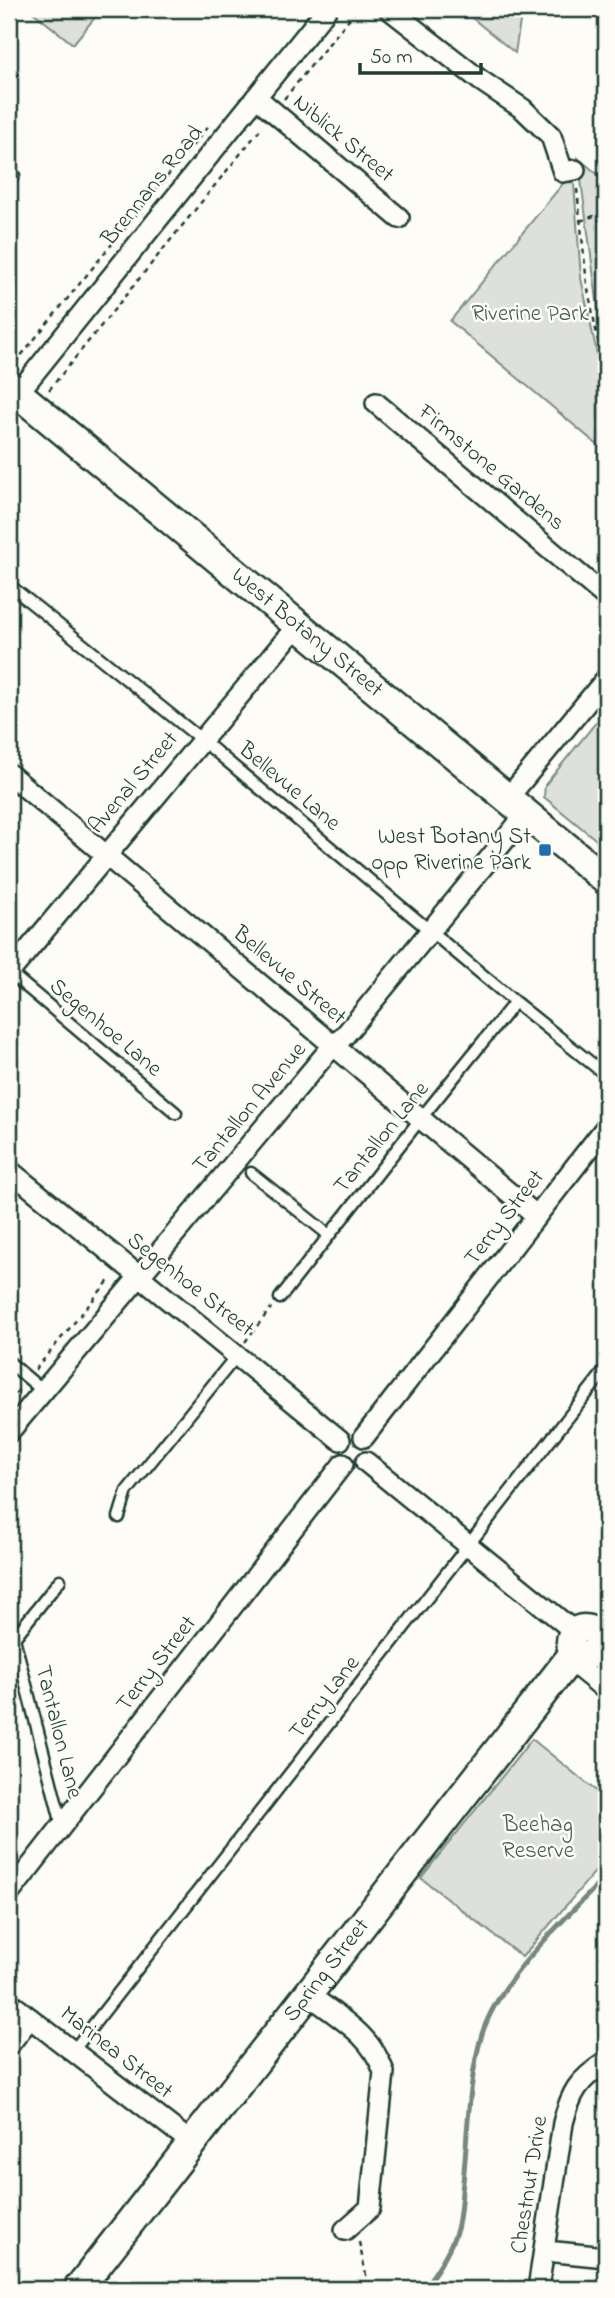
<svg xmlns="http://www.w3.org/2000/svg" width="615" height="2298" font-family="'Indie Flower',sans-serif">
<rect width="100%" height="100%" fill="#fdfcf7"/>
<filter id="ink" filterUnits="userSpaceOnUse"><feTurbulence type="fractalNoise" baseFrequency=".0143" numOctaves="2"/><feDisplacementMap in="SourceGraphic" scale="14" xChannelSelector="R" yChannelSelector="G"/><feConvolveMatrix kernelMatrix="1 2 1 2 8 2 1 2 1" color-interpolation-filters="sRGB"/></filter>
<g filter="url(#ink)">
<path fill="#dde0db" stroke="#7e8e88" stroke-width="2" d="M29,9H102L73,44Z
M461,9H522L515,53Z
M578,158L606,181V355L602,338Z
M565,181L574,183L581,278L606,397V452L450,321Z
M606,710V848L544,797L545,785Z
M532,1739L606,1799V1859L522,1957L421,1878Z"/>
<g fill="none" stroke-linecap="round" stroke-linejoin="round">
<path stroke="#75877f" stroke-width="5" d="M423,2289C437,2271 450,2251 457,2229C461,2214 461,2197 463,2182C468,2133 468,2081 482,2034C500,1977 566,1919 606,1876"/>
<g stroke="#1f3d34" stroke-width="15">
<path id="lane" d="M9,182L14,175
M9,585L202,740L515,1002L606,1075
M9,972L176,1113
M251,1173L329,1235
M280,1298L422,1117L515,1002
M9,1362L43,1391
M119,1517L127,1491L237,1355
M60,1580L14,1638L62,1825
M73,2051L606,1369"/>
</g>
<g stroke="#1f3d34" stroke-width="24">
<path id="street" d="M389,9L480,80L523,109L551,136L563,172L575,170
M256,97L399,218
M18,393L327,9
M376,403L606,597
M9,774L537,1216
M508,798L606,679
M9,973L298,625
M9,1170C119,1261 230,1349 340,1440
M9,1432L324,1056L345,1035L526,814
M364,1437L606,1127
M366,1462L575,1632
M569,1660L606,1690
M9,1894L343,1464
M308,1994C339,2018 371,2034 384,2072L370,2208L345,2230
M9,2002L192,2143
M9,2045L30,2018
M546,2251L606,2257
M538,2289L563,2123C571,2092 578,2080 606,2062"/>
</g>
<g stroke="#1f3d34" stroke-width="33">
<g id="secondary">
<path id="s1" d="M9,386L606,880"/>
<circle cx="584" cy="1642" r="13"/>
<path id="s2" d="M78,2289L575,1652"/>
</g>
</g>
<path stroke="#1f3d34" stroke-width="2.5" stroke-dasharray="5 5" stroke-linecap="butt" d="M284,99L357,9
M577,189L587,284L606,381
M580,221L594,216L606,225
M15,363L210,124
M49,390L263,126
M245,1342L271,1308
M35,1370L111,1278
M9,1402L20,1388
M359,2242L369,2289"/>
<use href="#lane" stroke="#fdfcf7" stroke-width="10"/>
<use href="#street" stroke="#fdfcf7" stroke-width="19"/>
<use href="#secondary" stroke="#fdfcf7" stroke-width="28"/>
</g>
</g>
<rect fill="#1f6fb2" stroke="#fdfcf7" stroke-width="2.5" x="538" y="843" width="14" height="14" rx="3.5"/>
<g text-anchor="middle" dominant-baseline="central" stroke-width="5" stroke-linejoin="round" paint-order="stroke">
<g font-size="23" fill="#1f3d34" stroke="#fdfcf7">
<text transform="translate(343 139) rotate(40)">Niblick Street</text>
<text transform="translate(153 186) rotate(-51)">Brennans Road</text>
<text transform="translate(491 468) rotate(40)">Firmstone Gardens</text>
<text stroke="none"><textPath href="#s1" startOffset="387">West Botany Street</textPath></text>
<text transform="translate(134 783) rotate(-50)">Avenal Street</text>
<text transform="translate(289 787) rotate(40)">Bellevue Lane</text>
<text transform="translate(289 976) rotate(40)">Bellevue Street</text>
<text transform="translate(105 1028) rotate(40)">Segenhoe Lane</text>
<text transform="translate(250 1108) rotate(-50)">Tantallon Avenue</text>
<text transform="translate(382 1138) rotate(-51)">Tantallon Lane</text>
<text transform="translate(505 1218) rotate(-52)">Terry Street</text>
<text transform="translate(190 1285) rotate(38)">Segenhoe Street</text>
<text transform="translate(157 1664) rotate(-52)">Terry Street</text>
<text transform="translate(325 1698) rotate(-52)">Terry Lane</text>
<text transform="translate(58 1732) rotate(76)">Tantallon Lane</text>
<text stroke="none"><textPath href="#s2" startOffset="404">Spring Street</textPath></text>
<text transform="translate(116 2053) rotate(38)">Marinea Street</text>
<text transform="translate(530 2185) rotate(-81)">Chestnut Drive</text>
</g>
<g font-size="23" fill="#455e55" stroke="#fdfcf7">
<text x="530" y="314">Riverine Park</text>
<text x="538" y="1825">Beehag<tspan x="538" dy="26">Reserve</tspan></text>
</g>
<g font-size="23" fill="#1f3d34" stroke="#fdfcf7" text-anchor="end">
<text x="531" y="837">West Botany St<tspan x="531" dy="26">opp Riverine Park</tspan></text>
</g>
</g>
<rect width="615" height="2298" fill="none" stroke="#fdfcf7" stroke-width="35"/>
<rect x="18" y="18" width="580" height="2263" fill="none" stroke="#1f3d34" stroke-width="2.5" filter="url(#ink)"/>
<path d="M360 63v10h121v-10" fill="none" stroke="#1f3d34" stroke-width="3.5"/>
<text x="370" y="63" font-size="21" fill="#1f3d34" stroke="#fdfcf7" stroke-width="5" paint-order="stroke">50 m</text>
</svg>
